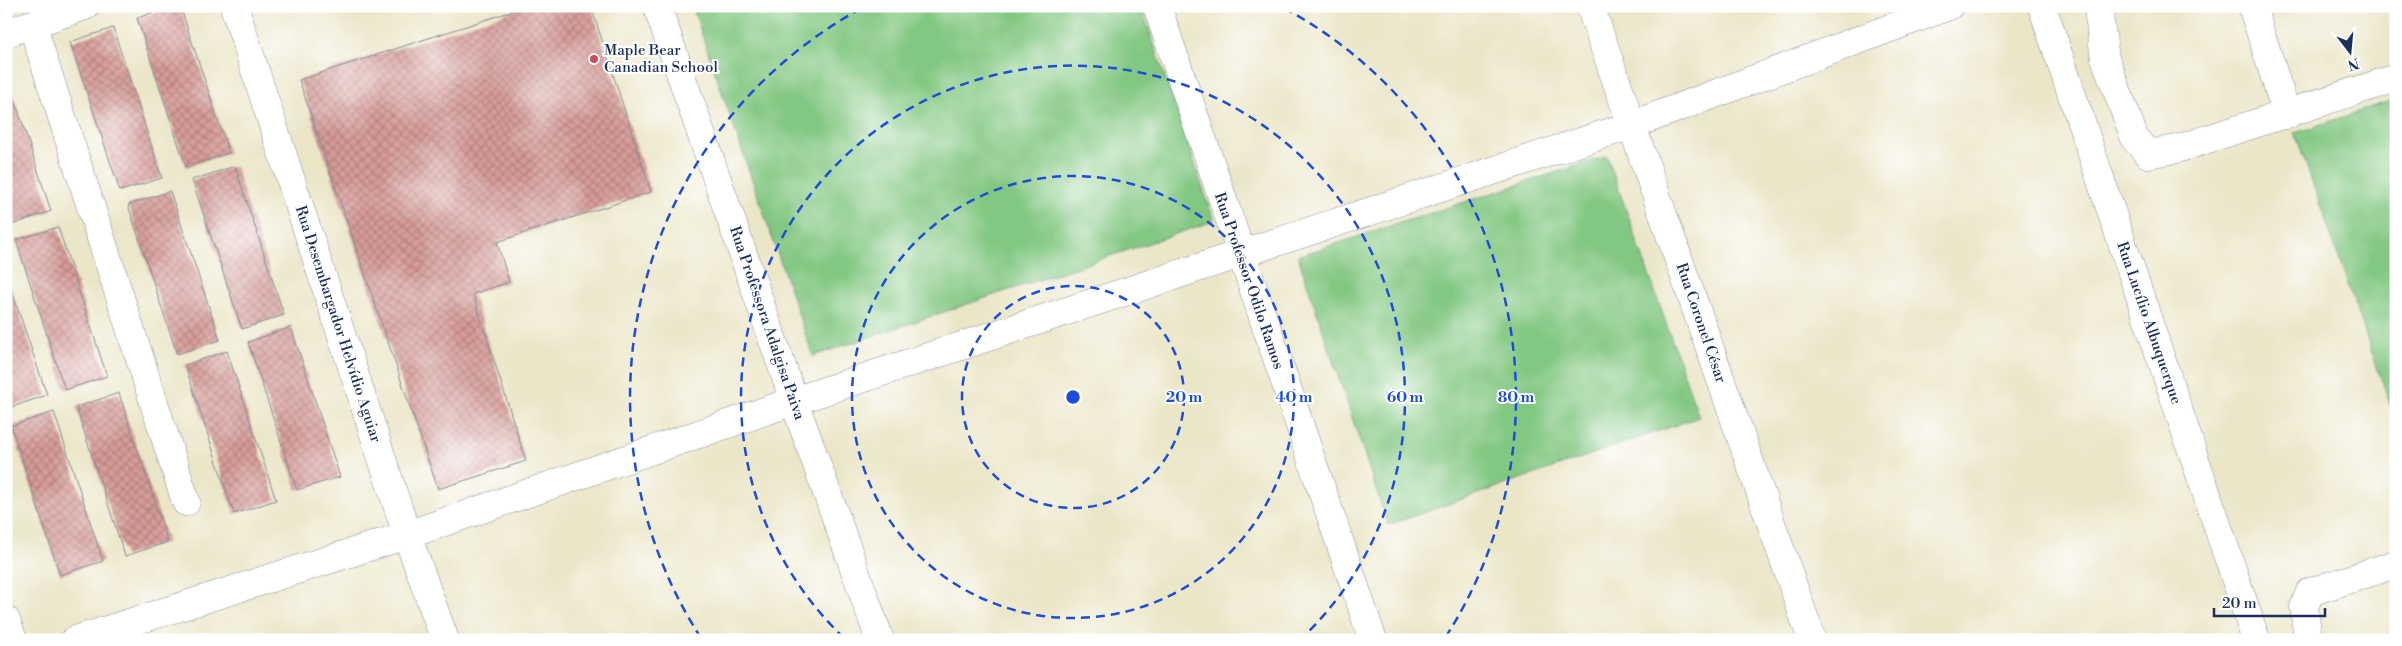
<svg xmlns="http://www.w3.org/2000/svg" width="2402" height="646" font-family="'Libre Bodoni',serif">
<defs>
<pattern id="building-cross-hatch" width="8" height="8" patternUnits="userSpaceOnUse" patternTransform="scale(1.25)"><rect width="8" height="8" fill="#d89c97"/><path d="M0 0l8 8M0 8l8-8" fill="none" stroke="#ae807e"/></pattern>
</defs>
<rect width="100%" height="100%" fill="#fff"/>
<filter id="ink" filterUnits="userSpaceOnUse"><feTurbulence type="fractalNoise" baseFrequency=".02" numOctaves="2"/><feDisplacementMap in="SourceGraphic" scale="10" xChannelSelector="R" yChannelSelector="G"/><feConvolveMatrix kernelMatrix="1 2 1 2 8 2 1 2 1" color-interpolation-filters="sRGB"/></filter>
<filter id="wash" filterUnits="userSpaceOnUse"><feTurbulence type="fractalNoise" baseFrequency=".0096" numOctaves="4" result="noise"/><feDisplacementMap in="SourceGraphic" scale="20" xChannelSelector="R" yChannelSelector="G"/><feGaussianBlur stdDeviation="1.12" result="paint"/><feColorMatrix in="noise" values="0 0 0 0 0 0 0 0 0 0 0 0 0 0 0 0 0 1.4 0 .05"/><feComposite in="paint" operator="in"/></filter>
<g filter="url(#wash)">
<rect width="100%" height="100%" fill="#ebe6c8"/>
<path fill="#83c882" stroke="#4f7c70" d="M692,6H1141L1214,221L813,356Z
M2396,99V421L2295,133Z
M1607,156L1699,417L1388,525L1298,256Z"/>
<g id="blocks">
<path fill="url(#building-cross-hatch)" d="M173,6H180L229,153L186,167L137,18Z
M528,6H591L651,192L497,242L509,282L473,294L526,461L438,489L299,80Z
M113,28L162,178L120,191L70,42Z
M7,76L51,211L9,226L6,218Z
M235,166L284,315L242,329L192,180Z
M170,191L220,340L177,354L128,205Z
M58,227L107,376L65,390L16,240Z
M6,274L47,395L6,409Z
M291,327L340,477L297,490L248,342Z
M227,351L276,500L234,514L185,365Z
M119,393L168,542L125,556L76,407Z
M54,412L103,561L60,575L11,426Z"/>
</g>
</g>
<g filter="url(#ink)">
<use href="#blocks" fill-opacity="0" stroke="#838a93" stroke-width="1"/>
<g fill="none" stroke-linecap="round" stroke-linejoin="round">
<g stroke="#838a93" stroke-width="29">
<path id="minor" d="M234,6L407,535L445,640
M657,6L794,401L880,640
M1157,6L1373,640
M1590,6L1812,640
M2042,6L2256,640
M2104,6L2099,16L2105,58L2135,139L2148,154L2177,149L2396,78
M2252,6L2287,115
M32,24L186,502
M6,33L85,6
M6,620L13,640
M75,640L407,535L794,401L1632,125L1949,6
M2308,640L2304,607L2310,592L2396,564"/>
</g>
<use href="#minor" stroke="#fff" stroke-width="28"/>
</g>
</g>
<g fill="none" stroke="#1d4ed8" stroke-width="2.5" stroke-dasharray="9 6">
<circle cx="1073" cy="397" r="111"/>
<circle cx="1073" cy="397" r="221"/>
<path d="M844 638A332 332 0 1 1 1302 638"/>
<path d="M701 638A443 443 0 0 1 862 8M1284 8A443 443 0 0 1 1445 638"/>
</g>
<circle fill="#d1495b" stroke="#fff" stroke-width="2" cx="594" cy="59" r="5"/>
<g text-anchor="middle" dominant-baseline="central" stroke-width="4" stroke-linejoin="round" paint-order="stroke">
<g font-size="15" fill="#1b2f5e" stroke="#fff" text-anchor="start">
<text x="604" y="50">Maple Bear<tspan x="604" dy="17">Canadian School</tspan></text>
</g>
<g font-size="15" fill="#1b2f5e" stroke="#fff">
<text transform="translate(1249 281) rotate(71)">Rua Professor Odilo Ramos</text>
<text transform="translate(767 323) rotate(71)">Rua Professora Adalgisa Paiva</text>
<text transform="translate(1701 323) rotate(71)">Rua Coronel César</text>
<text transform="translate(2149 323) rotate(71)">Rua Lucílio Albuquerque</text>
<text transform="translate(338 324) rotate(72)">Rua Desembargador Helvídio Aguiar</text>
</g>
</g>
<circle cx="1073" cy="397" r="8" fill="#1d4ed8" stroke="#fff" stroke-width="2.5"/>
<g font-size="15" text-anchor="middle" font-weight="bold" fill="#1d4ed8" stroke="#fff" stroke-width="4" stroke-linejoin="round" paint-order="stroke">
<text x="1184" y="402">20 m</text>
<text x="1294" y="402">40 m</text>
<text x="1405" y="402">60 m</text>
<text x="1516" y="402">80 m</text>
</g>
<rect width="2402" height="646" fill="none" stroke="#fff" stroke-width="25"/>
<g transform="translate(2350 52) rotate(164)" stroke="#ffffff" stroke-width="4" paint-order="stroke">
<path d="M0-4L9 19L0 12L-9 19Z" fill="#1b2f5e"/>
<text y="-8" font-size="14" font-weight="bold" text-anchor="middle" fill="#1b2f5e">N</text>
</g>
<path d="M2214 608v8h111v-8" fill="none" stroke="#1b2f5e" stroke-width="2.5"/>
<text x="2222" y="608" font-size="15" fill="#1b2f5e" stroke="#ffffff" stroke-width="4" paint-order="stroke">20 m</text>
</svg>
